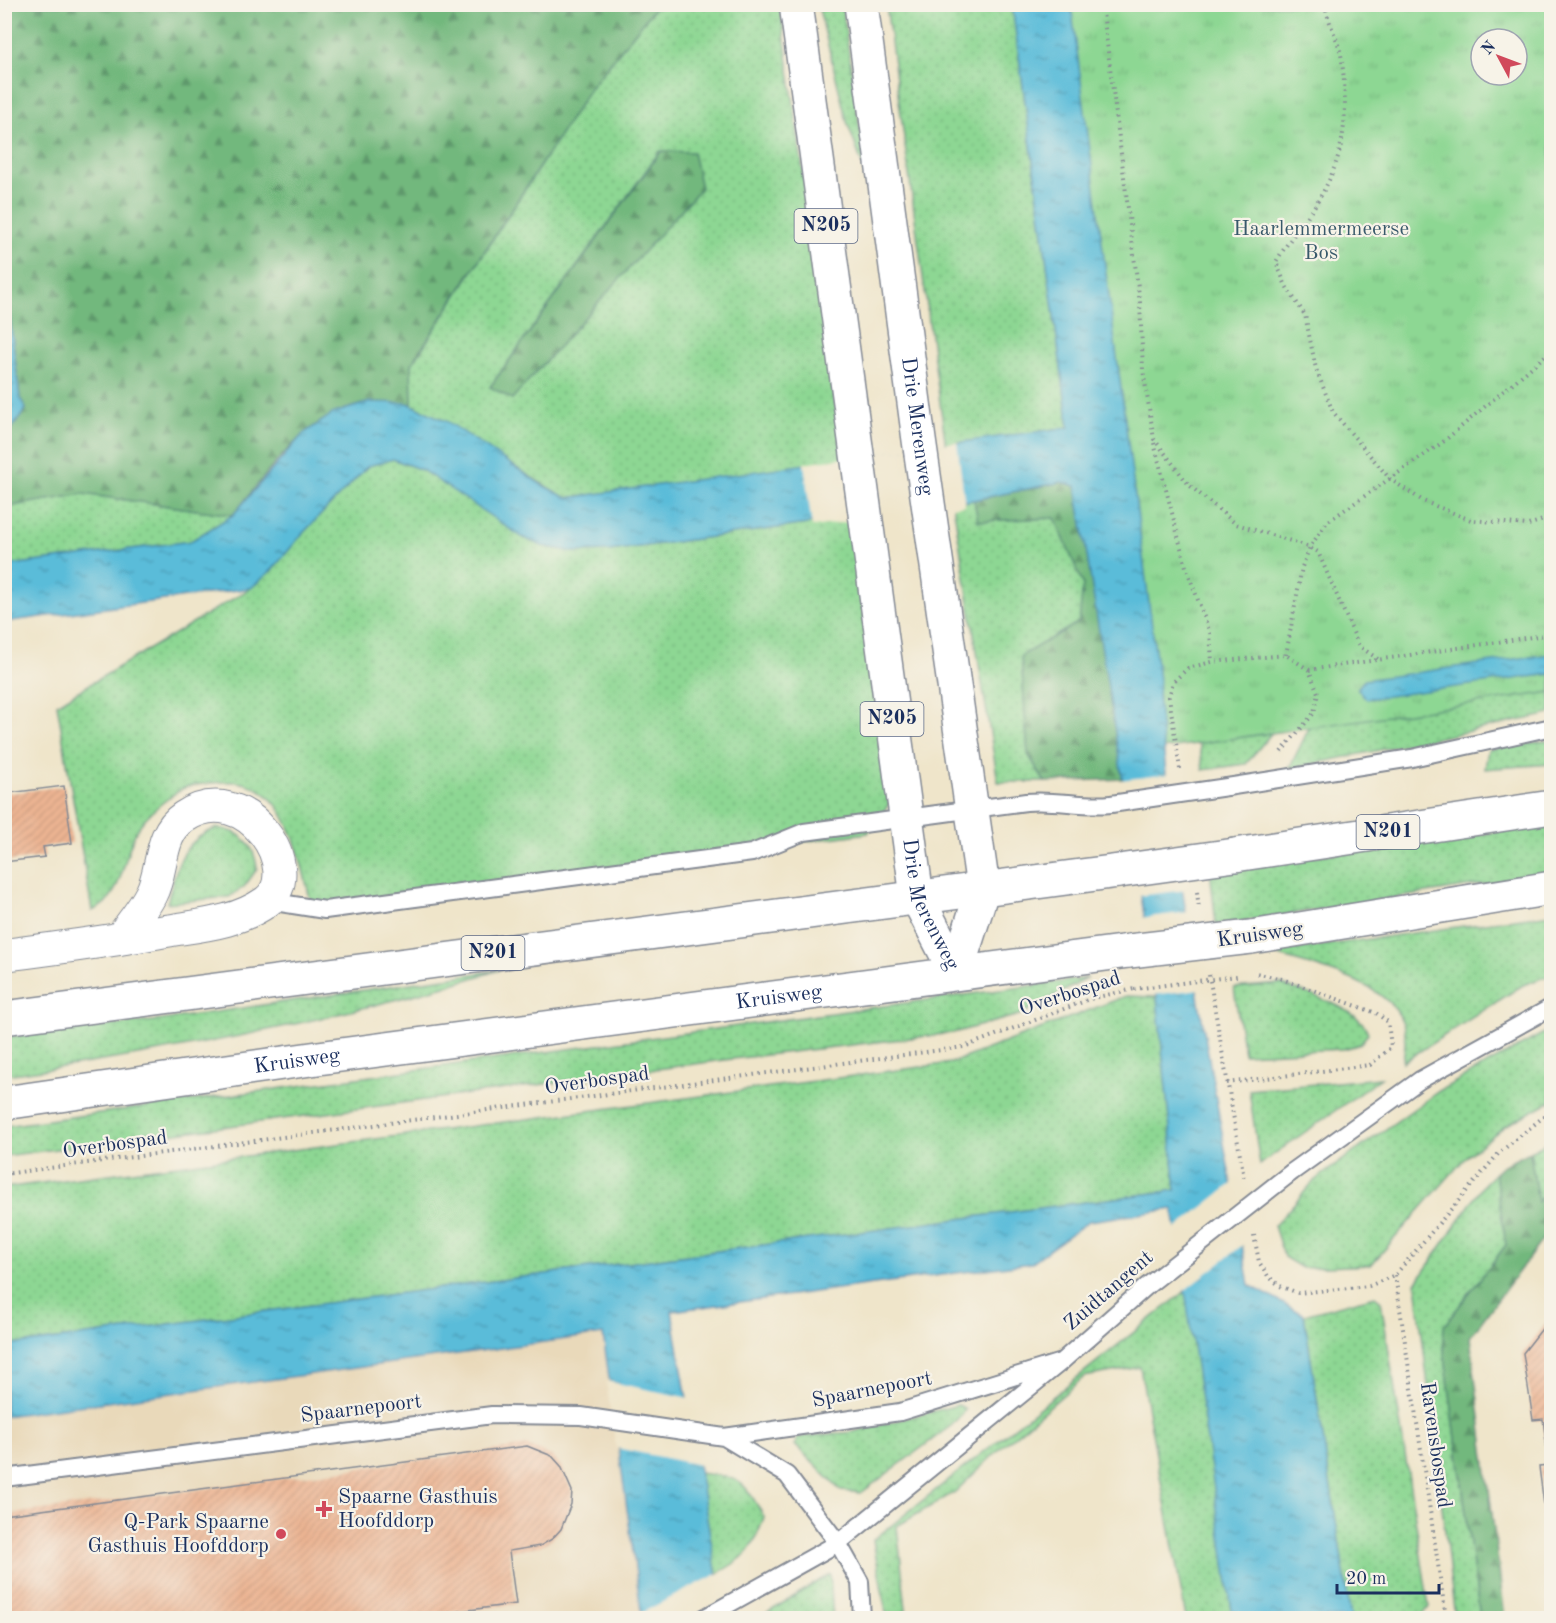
<svg xmlns="http://www.w3.org/2000/svg" width="1556" height="1623" font-family="'Old Standard TT',serif">
<defs>
<pattern id="grass-dots" width="8" height="8" patternUnits="userSpaceOnUse" patternTransform="scale(1.5)"><rect width="8" height="8" fill="#8dd793"/><path d="M2 2h.1M6 6h.1" fill="none" stroke="#79b981" stroke-width="1.8" stroke-linecap="round"/></pattern>
<pattern id="forest-firs" width="22" height="20" patternUnits="userSpaceOnUse" patternTransform="scale(1.5)"><rect width="22" height="20" fill="#72b87d"/><path d="M5 1l3.5 6h-7zM16 11l3.5 6h-7z" fill="#5d966a"/></pattern>
<pattern id="park-tufts" width="24" height="20" patternUnits="userSpaceOnUse" patternTransform="scale(1.5)"><rect width="24" height="20" fill="#8dd793"/><path d="M3 7l-1-3M5 7V3M7 7l1-3M15 17l-1-3M17 17v-4M19 17l1-3" fill="none" stroke="#79b981"/></pattern>
<pattern id="water-ripples" width="26" height="14" patternUnits="userSpaceOnUse" patternTransform="scale(1.5)"><rect width="26" height="14" fill="#5abcd9"/><path d="M2 4q2-2 4 0t4 0M15 11q2-2 4 0t4 0" fill="none" stroke="#4a99b3"/></pattern>
<pattern id="building-hatch" width="6" height="6" patternUnits="userSpaceOnUse" patternTransform="scale(1.5)"><rect width="6" height="6" fill="#ecb492"/><path d="M-1 1l2-2M0 6l6-6M5 7l2-2" fill="none" stroke="#ca9b80"/></pattern>
</defs>
<rect width="100%" height="100%" fill="#f7f3e8"/>
<filter id="ink" filterUnits="userSpaceOnUse"><feTurbulence type="fractalNoise" baseFrequency=".0167" numOctaves="2"/><feDisplacementMap in="SourceGraphic" scale="12" xChannelSelector="R" yChannelSelector="G"/><feConvolveMatrix kernelMatrix="1 2 1 2 8 2 1 2 1" color-interpolation-filters="sRGB"/></filter>
<filter id="wash" filterUnits="userSpaceOnUse"><feTurbulence type="fractalNoise" baseFrequency=".008" numOctaves="4" result="noise"/><feDisplacementMap in="SourceGraphic" scale="24" xChannelSelector="R" yChannelSelector="G"/><feGaussianBlur stdDeviation="1.35" result="paint"/><feColorMatrix in="noise" values="0 0 0 0 0 0 0 0 0 0 0 0 0 0 0 0 0 1.4 0 .05"/><feComposite in="paint" operator="in"/></filter>
<g filter="url(#wash)">
<rect width="100%" height="100%" fill="#efe5ca"/>
<path fill="#e9d9ba" d="M610,1314L661,1618H5L4,1400Z"/>
<path fill="url(#grass-dots)" stroke="#548378" stroke-width="1.5" fill-rule="evenodd" d="M657,5H780L843,460L567,498C513,470 467,430 412,405L411,366L591,87ZM660,151L512,399L491,387H490Z
M818,5H842L867,178L847,122Z
M886,5H1012L1069,427L946,447Z
M393,459L422,470L542,546L574,552L609,551L851,518L889,804L868,833L312,906C299,859 290,777 224,782C212,783 195,784 184,788C178,790 173,795 169,798C155,808 142,819 135,834C122,860 123,899 92,911L57,704L251,588L272,570L304,532L368,466Z
M83,494L233,515L191,541L5,566V507Z
M974,500L979,521L1055,518L1083,584L1080,622L1021,656L1028,754L1045,782H998L953,504Z
M1551,625V714L1289,769L1312,722Z
M1302,696L1246,764L1203,770L1196,721Z
M1551,740V764L1485,769L1488,750Z
M1551,825V874L1216,925L1210,870Z
M218,828C242,831 255,845 257,869L244,887L229,897L167,903C177,868 180,840 218,828Z
M1551,914V975L1523,985L1403,1062C1404,1049 1408,1034 1402,1021C1386,980 1307,965 1269,953Z
M499,970C338,1020 171,1053 5,1075V1037L162,1020Z
M1088,978L1019,1015L953,1033L732,1059L5,1156V1126Z
M1280,984C1303,993 1361,1007 1368,1033L1361,1044L1343,1049L1244,1054L1234,988Z
M1126,996L1157,997L1176,1190L5,1346L4,1188L951,1063Z
M1551,1029V1101L1505,1126L1467,1156L1371,1265L1302,1268L1284,1257L1274,1226L1315,1180L1439,1091Z
M1381,1078L1273,1155L1260,1165L1249,1090Z
M1551,1141V1185L1538,1202L1530,1152Z
M1495,1173L1506,1245L1444,1326L1443,1341L1480,1618H1455L1416,1283L1484,1184Z
M1187,1290L1233,1618H1186L1140,1367L1084,1377L1003,1446L955,1492L897,1526L907,1618H887L873,1540Z
M1375,1296L1381,1301L1429,1607L1420,1618H1351L1304,1315Z
M958,1405L966,1409L952,1425L861,1493L841,1491L795,1445L798,1437L853,1432Z
M699,1473C742,1478 743,1479 764,1517C753,1550 747,1558 716,1574Z
M830,1574L833,1618H759Z"/>
<path fill="url(#forest-firs)" stroke="#46746e" stroke-width="1.5" d="M5,5H657L591,87L411,365L412,405C404,402 393,403 384,403C315,400 272,468 233,515L83,494L5,507V438L26,409L20,398L4,272Z
M661,151L693,152L701,188L512,399L490,387Z
M1062,482L1077,486L1123,779L1045,782L1028,754L1021,656L1079,622L1083,584L1055,518L978,521L974,500Z
M1530,1152L1538,1202L1551,1185V1228L1470,1337L1505,1618H1480L1443,1341L1444,1326L1506,1245L1495,1173L1504,1165Z"/>
<path fill="url(#park-tufts)" stroke="#548378" stroke-width="1.5" fill-rule="evenodd" d="M1056,5H1551V692L1155,750ZM1481,39H1517V75H1481Z"/>
<path fill="url(#water-ripples)" stroke="#3a769c" stroke-width="1.5" d="M1012,5H1071L1159,680L1158,696L1166,773L1197,991L1249,1285L1304,1315L1351,1618H1233L1173,1209L1089,1221L1031,1263L672,1311L724,1618H642L603,1334L5,1416V1346L1176,1190L1157,997L1076,486L1062,482L953,504L609,551L574,552L542,546L522,537L422,470L393,459L368,466L304,532L272,570L251,588L5,622L4,566L191,541L233,515L303,434L334,413L370,402L408,403L448,422L542,485L567,498L1069,427Z
M4,272L20,398L26,409L5,438Z
M1551,654V674L1367,699L1357,689L1364,680Z"/>
<path fill="#efe5ca" d="M957,442L965,505L812,527L804,463Z
M1170,774L1186,890L1137,896L1120,780Z
M1189,912L1200,989L1153,995L1140,918Z
M1233,1183L1244,1244L1184,1291L1174,1230Z
M606,1381L689,1398L700,1465L616,1448Z
M719,1573L727,1618H639V1614Z"/>
<g id="blocks">
<path fill="url(#building-hatch)" d="M4,773L9,793L64,786L72,843L43,847L45,857L4,862Z
M1552,1316V1535H1548L1539,1467L1549,1466L1543,1419L1533,1420L1523,1353Z
M527,1446L552,1456L561,1466L572,1491L571,1504L561,1529L552,1539L540,1546L509,1551L516,1604L405,1618H4V1515Z"/>
</g>
</g>
<g filter="url(#ink)">
<use href="#blocks" fill-opacity="0" stroke="#858a94" stroke-width="1.5"/>
<g fill="none" stroke-linecap="round" stroke-linejoin="round">
<g stroke="#858a94" stroke-width="20">
<path id="service" d="M1227,787L1412,758L1552,727
M268,901L325,910L752,853L804,832L1026,802C1055,799 1082,807 1111,804
M1292,1172L1420,1080L1552,1007
M724,1437L787,1475L838,1543L860,1582L862,1618
M4,1478L492,1415L581,1416L724,1437L900,1412L1061,1362
M704,1618L838,1543L1061,1362L1147,1286"/>
</g>
<g stroke="#858a94" stroke-width="34">
<path id="minor" d="M4,955C59,948 113,941 166,931C201,925 236,923 266,902C307,873 247,775 184,817C158,834 164,869 151,894C143,910 130,925 120,939"/>
</g>
<g stroke="#858a94" stroke-width="36">
<g id="primary">
<path id="s1" d="M796,4L917,897L956,973"/>
<path id="s2" d="M861,4L919,440L983,888L956,973"/>
</g>
</g>
<g stroke="#858a94" stroke-width="36">
<g id="trunk">
<path d="M1235,855L1552,807"/>
<path d="M1251,937L1552,888"/>
<path d="M4,1018L1119,871"/>
<path id="s3" d="M4,1103L318,1058L1129,951"/>
</g>
</g>
<path stroke="#858a94" stroke-width="4" stroke-dasharray="1.5 4.5" stroke-linecap="butt" d="M1102,4L1140,303L1143,370L1154,439L1189,485L1236,524L1310,547L1318,552L1359,646L1378,659
M1325,4C1328,24 1340,42 1342,61C1349,122 1345,162 1310,213C1298,230 1286,244 1276,262L1286,286L1305,315L1316,369L1333,412L1390,479L1423,501L1471,520L1528,525L1552,517
M1154,443L1186,567L1210,633L1212,662
M1286,655L1302,567L1310,547L1327,522L1443,442L1552,350
M1309,670L1552,634
M1180,769L1169,697L1173,682L1188,668L1212,662L1286,655L1309,670L1318,693L1314,713L1281,752
M1197,892L1199,909
M1209,975L1244,1178
M1227,1083L1370,1065L1391,1047L1388,1022L1376,1013L1282,979L1256,973
M4,1174L964,1047L1093,998L1134,989
M1254,1235L1259,1262L1268,1276L1280,1286L1298,1293L1369,1286L1395,1275L1499,1153L1552,1110
M1395,1275L1446,1618"/>
<use href="#service" stroke="#fff" stroke-width="16"/>
<use href="#minor" stroke="#fff" stroke-width="32"/>
<use href="#primary" stroke="#fff" stroke-width="33"/>
<use href="#trunk" stroke="#fff" stroke-width="33"/>
<g stroke="#858a94" stroke-width="20" stroke-linecap="butt">
<path id="service-bridge" d="M1111,804L1227,787
M1147,1286L1292,1172"/>
</g>
<g stroke="#858a94" stroke-width="36" stroke-linecap="butt">
<path id="trunk-bridge" d="M1119,871L1235,855
M1129,951L1251,937"/>
</g>
<path stroke="#858a94" stroke-width="4" stroke-dasharray="1.5 4.5" stroke-linecap="butt" d="M1134,989L1237,976"/>
<use href="#service-bridge" stroke="#fff" stroke-width="16"/>
<use href="#trunk-bridge" stroke="#fff" stroke-width="33"/>
</g>
</g>
<g fill="#d1495b" stroke="#f7f3e8" stroke-width="2">
<path d="M321 1500h6v6h6v6h-6v6h-6v-6h-6v-6h6z"/>
<circle cx="281" cy="1534" r="6"/>
</g>
<g text-anchor="middle" dominant-baseline="central" stroke-width="4.5" stroke-linejoin="round" paint-order="stroke">
<g fill="#f7f3e8" stroke="#5d6a87" stroke-width="1.5">
<rect x="794.5" y="209" width="63" height="34" rx="4.5"/>
<rect x="860.5" y="702" width="63" height="34" rx="4.5"/>
<rect x="1356.5" y="815" width="63" height="34" rx="4.5"/>
<rect x="461.5" y="936" width="63" height="34" rx="4.5"/>
</g>
<g font-size="20" font-weight="bold" fill="#1b2f5e">
<text x="826" y="226">N205</text>
<text x="892" y="719">N205</text>
<text x="1388" y="832">N201</text>
<text x="493" y="953">N201</text>
</g>
<g font-size="21" fill="#38596b" stroke="#f7f3e8">
<text x="1321" y="229">Haarlemmermeerse<tspan x="1321" dy="24">Bos</tspan></text>
</g>
<g font-size="21" fill="#1b2f5e" stroke="#f7f3e8">
<text stroke="none"><textPath href="#s2" startOffset="426">Drie Merenweg</textPath></text>
<text stroke="none"><textPath href="#s1" startOffset="912">Drie Merenweg</textPath></text>
<text transform="translate(1260 935) rotate(-8)">Kruisweg</text>
<text transform="translate(1070 994) rotate(-18)">Overbospad</text>
<text stroke="none"><textPath href="#s3" startOffset="782">Kruisweg</textPath></text>
<text stroke="none"><textPath href="#s3" startOffset="296">Kruisweg</textPath></text>
<text transform="translate(597 1081) rotate(-8)">Overbospad</text>
<text transform="translate(115 1145) rotate(-8)">Overbospad</text>
<text transform="translate(1109 1291) rotate(-41)">Zuidtangent</text>
<text transform="translate(872 1390) rotate(-11)">Spaarnepoort</text>
<text transform="translate(361 1409) rotate(-7)">Spaarnepoort</text>
<text transform="translate(1435 1445) rotate(82)">Ravensbospad</text>
</g>
<g font-size="21" fill="#1b2f5e" stroke="#f7f3e8" text-anchor="start">
<text x="338" y="1497">Spaarne Gasthuis<tspan x="338" dy="24">Hoofddorp</tspan></text>
<text x="269" y="1522" text-anchor="end">Q-Park Spaarne<tspan x="269" dy="24">Gasthuis Hoofddorp</tspan></text>
</g>
</g>
<rect width="1556" height="1623" fill="none" stroke="#f7f3e8" stroke-width="24"/>
<g transform="translate(1499 57) rotate(311)"><circle r="28" fill="#f7f3e8" stroke="#9fa5b1" stroke-width="1.5"/>
<path d="M0-4.5L10 22L0 15L-10 22Z" fill="#d1495b"/>
<text y="-9" font-size="16" font-weight="bold" text-anchor="middle" fill="#1b2f5e">N</text>
</g>
<path d="M1337 1584v9h102v-9" fill="none" stroke="#1b2f5e" stroke-width="3"/>
<text x="1346" y="1584" font-size="18" fill="#1b2f5e" stroke="#f7f3e8" stroke-width="4.5" paint-order="stroke">20 m</text>
</svg>
